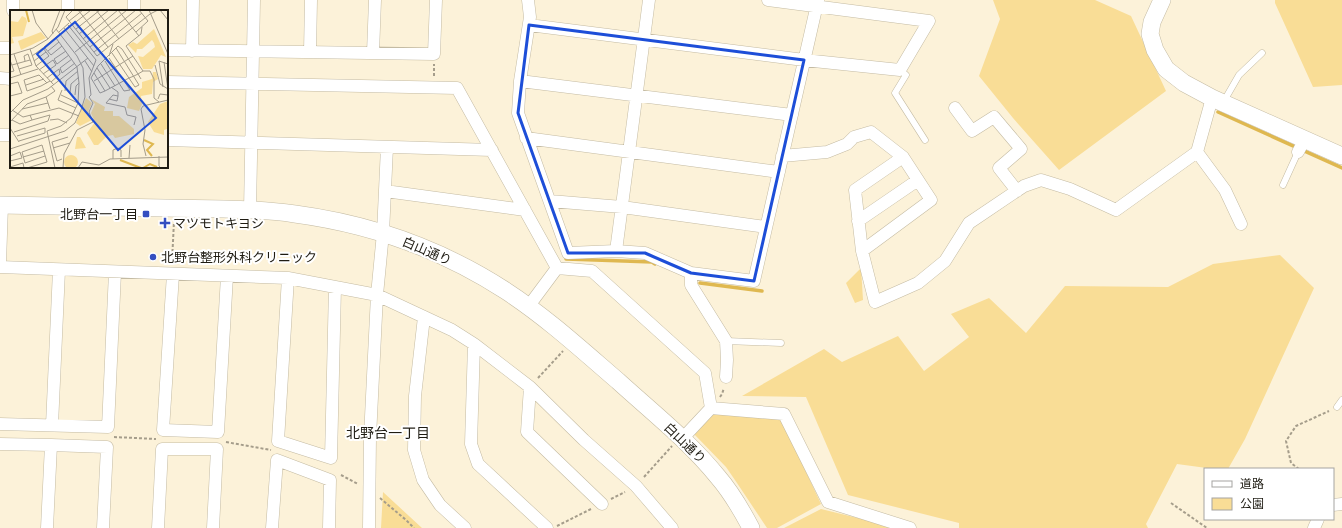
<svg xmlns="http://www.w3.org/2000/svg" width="1342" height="528" font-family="Roboto,'Noto Sans JP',sans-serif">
<rect width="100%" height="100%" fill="#fcf2d9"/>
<path fill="#f9dd96" d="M993,0H1095L1131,16L1166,91L1059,170L1013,118L979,76L1000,19Z
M1275,0H1342V85L1313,87L1275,3Z
M1280,255L1314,288L1245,439L1228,469H1214L1177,464L1146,524L1148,528H959V523L848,495L806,397L742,396L824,349L842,362L898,336L924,371L969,337L951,314L989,298L1026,333L1065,286L1168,287L1213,264Z
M861,268L863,300L855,303L846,283Z
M711,412L781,418L821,504L777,528H767L737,483L726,467L694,434Z
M383,492L422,528H381Z
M821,509L894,527L896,528H784Z"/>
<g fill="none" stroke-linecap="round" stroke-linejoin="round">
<path stroke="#dfb850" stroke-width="3.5" d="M1218,112L1342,168
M566,259L652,262L655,264
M700,283L762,291"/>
<g stroke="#c4bba3" stroke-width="7">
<path id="lane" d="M900,70L906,75L895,93L925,140
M1224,101L1239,75L1262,53
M1283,185L1298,152
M726,341L781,343
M1337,407L1342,400"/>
</g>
<g stroke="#c4bba3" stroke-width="13">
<path id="street" d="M528,0L530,17L520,81L518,113L568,253L616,251L645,253L691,273L754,281L818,0
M13,11V0
M68,11V0
M134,11V0
M529,25L804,60L900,70L929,21L768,0
M0,48H11
M167,50L434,54L436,0
M192,51L193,0
M310,52L311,0
M373,53L375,0
M0,78L11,79
M520,81L792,115
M167,82L457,88L557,268L592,271L705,373L711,408
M955,108L972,131L994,117L1021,149L999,168L1017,191
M0,135H11
M526,138L779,172
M167,140L492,150
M1197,152L1212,98
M1298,152L1305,139
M782,156L827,152L847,144L854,137L871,132L903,157L931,200L862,251
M903,157L855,190L862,251L875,302L918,283L945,261L969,223L1024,186L1041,180L1070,189L1116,210L1197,152L1225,190L1241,224
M385,191L525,210
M550,201L622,207L766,227
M250,210L254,0
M858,221L918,180
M616,251L649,0
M0,263L2,205
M0,267L288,278L377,295L452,330L474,344L530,387L584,440L636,486L672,528
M691,273V285L726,341L727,360L726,377
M173,274L163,430L218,432L227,276
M288,278L278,441L331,458L335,287
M528,307L557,268
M424,317L415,396L414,450L423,480L440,505L465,528
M474,344L471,444L478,464L547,528
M530,387L527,432L602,504
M711,408L784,414L828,502L910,528
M0,424L108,427L115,272
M52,425L59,270
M682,439L711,408
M0,444L51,445
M1333,505L1342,504
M47,528L51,445L107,447L103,528
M158,528L162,449H217L213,528
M272,528L277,460L330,480L329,528
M369,528L370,437L377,295L383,233L387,147
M1314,528L1318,519"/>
</g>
<g stroke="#c4bba3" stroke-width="18">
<path id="secondary" d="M1162,0L1152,22L1150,34L1155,50L1166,69L1184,83L1212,98L1342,156
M0,205C55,206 110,207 165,208C208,209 253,208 295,214C370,224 443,250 506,291C546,317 582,350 618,381C652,412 689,441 718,477C731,492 742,511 751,528"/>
</g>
<path stroke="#a59d8b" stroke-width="2" stroke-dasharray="3 2" stroke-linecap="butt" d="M434,76V64
M172,262L174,221
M538,378L563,351
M720,397L722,394L724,388
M114,437L156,439
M226,442L271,450
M1299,469L1291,463L1286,441L1296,426L1329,411
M341,475L358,484
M644,477L672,446
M380,498L406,520L414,528
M611,499L625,492
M1171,503L1207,528
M557,526L591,509"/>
<use href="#lane" stroke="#fff" stroke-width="6"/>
<use href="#street" stroke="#fff" stroke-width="12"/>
<use href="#secondary" stroke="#fff" stroke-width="17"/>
</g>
<path fill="none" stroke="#1d4ed8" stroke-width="3" stroke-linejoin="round" d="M529,25L804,60L754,281L691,273L645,253H568L518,113Z"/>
<g fill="#344ec0" stroke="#fff" stroke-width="1.5">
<rect x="142" y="210" width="8" height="8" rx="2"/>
<path d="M163 217h4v4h4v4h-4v4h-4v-4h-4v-4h4z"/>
<circle cx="153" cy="257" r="4"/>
</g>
<g text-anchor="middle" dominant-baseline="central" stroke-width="4" stroke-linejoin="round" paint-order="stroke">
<g font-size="13" fill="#1f1c13" stroke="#fff" text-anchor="start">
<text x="138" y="214" text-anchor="end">北野台一丁目</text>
<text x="173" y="223">マツモトキヨシ</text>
<text x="161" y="257">北野台整形外科クリニック</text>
</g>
<g font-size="13" fill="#1f1c13" stroke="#fff">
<text transform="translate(427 251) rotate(23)">白山通り</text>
<text transform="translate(685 443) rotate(44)">白山通り</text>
</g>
<g font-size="14" fill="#1f1c13" stroke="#fff">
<text x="388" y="433">北野台一丁目</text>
</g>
</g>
<g transform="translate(10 10)">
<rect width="158" height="158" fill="#fcf2d9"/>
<path d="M12,6L16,8L17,12L13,26L2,27L4,33L0,34V11L8,12ZM144,19L156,47L151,45L142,59H133L128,46L133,47L145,37L144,33L142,30L132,39H127L126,43L118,35L123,32L127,34ZM31,22L36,28L11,40L8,31ZM143,62H146L148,69L143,72L142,84L131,86L132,94L129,101L117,98L119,87L132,78V72L142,69ZM76,88L82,93L78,102L82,110L70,116L66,113ZM81,89L95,97L94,101H103V106H109L124,119V124L105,128L103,125L97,126L88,135H84L77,123L85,112L81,103L85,94ZM158,91V122L157,119L154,120V125L144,122L138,112L150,94ZM67,127H70L76,138L65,139ZM54 152a7 7 0 1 1 14 0a7 7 0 1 1-14 0Z" fill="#f9dd96"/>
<path fill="none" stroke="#dfb850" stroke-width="2" d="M16,0L19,12M134,130L143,134L137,140L142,146M110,150L131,158M133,158L140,154L147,157"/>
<path fill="none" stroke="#a49c8a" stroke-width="1" d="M22,0L26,13L38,29M63,0L56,7L87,46L140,4L148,0M68,0L98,37M86,0L109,29M108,0L129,26M129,0L138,11M139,0L158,44M150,0L158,10M59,11L73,0M58,15L86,50L79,68L81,85L79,87M62,15L81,0M132,17L131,24L116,36L133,61M54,18L84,56M66,19L90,0M49,22L59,13M126,22L138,11M43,24L42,21L50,0M50,24L34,37L41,45L52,36M69,24L99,0M73,29L108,0M80,37L126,0M20,39L26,56L44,75M38,41L49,32M56,41L44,49L47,54L59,45M65,42L117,0M84,42L132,3M102,43L125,77L129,75L106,38M4,44L11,65M0,45L23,38L38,29L48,17L55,0M22,46L33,38L36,42M99,46L103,34M62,49L50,58L52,63L65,53M0,50L4,61L0,62M24,51L36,42L39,46L26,56M75,51L82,62M95,51L114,81L120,80L99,48M154,52L158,79M91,54L105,76M2,55L20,50M145,55L150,74L158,79M87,58L100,78M9,59L22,55L18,44L14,46L15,51M29,60L43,50L46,55L33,64M84,63L95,81M0,68L28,59M37,68L49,59L50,64L41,72M131,69L128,64L112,39L108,36L88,56L81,68L90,83L95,81L119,68L124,66L128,64L133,61H140L144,69V88L149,92M84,71L123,46M37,73L29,65L14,70L17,81L31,76L40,71M0,74L8,72L12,83L0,86M16,75L34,69M153,77L149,51L158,54M52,80L48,90L66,98M55,81L56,71L68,61M60,83L61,74L69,67M51,85L68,93M65,85L66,76L69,73M108,86L103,85L96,93L115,97L117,105L126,107L124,115M99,89L107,91L108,86V82L101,77M148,89L150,84L158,85M12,99L38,93M40,99L36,87L45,81L41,76M2,100L13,107L49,98L69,106M0,103L13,90L38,79L78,48M2,110L10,114L22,110L20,105M40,110L48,109L57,113M0,112L17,94L36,87M0,118L9,132M4,122L38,111L40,105L22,110M7,126L35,118V123L9,131M43,138L60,133M0,139L55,121L65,113L71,100L75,87L73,58L67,46L46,19M0,146L10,142L12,148L0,151M136,146L133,134L135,120L131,99L133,96L158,90M149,146V156L151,158M13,147L34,141M119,148L120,135M52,149L47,151L42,132L58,127M103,149V140L108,138L111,140V147M0,157L13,153L14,158M17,158L37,152L32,135L12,142L15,153L35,146M45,158L37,121L51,116L61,108L68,93L69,73L67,57L46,28M53,158L54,144L67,120L83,112L79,102L83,93L79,87M68,158L72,152L89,155L100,149L158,147"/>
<path fill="#1d4ed8" fill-opacity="0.15" stroke="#1d4ed8" stroke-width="2" d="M65,12L146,108L108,140L27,44Z"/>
<rect width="158" height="158" fill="none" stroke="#1f1c13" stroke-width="2"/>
</g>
<rect x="1204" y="468" width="130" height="52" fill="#ffffff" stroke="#a5a4a1"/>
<rect x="1212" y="481" width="20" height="6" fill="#ffffff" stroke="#a5a4a1"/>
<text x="1240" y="488" font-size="12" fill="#1f1c13">道路</text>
<rect x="1212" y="498" width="20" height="12" fill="#f9dd96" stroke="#a5a4a1"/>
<text x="1240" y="508" font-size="12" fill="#1f1c13">公園</text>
</svg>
